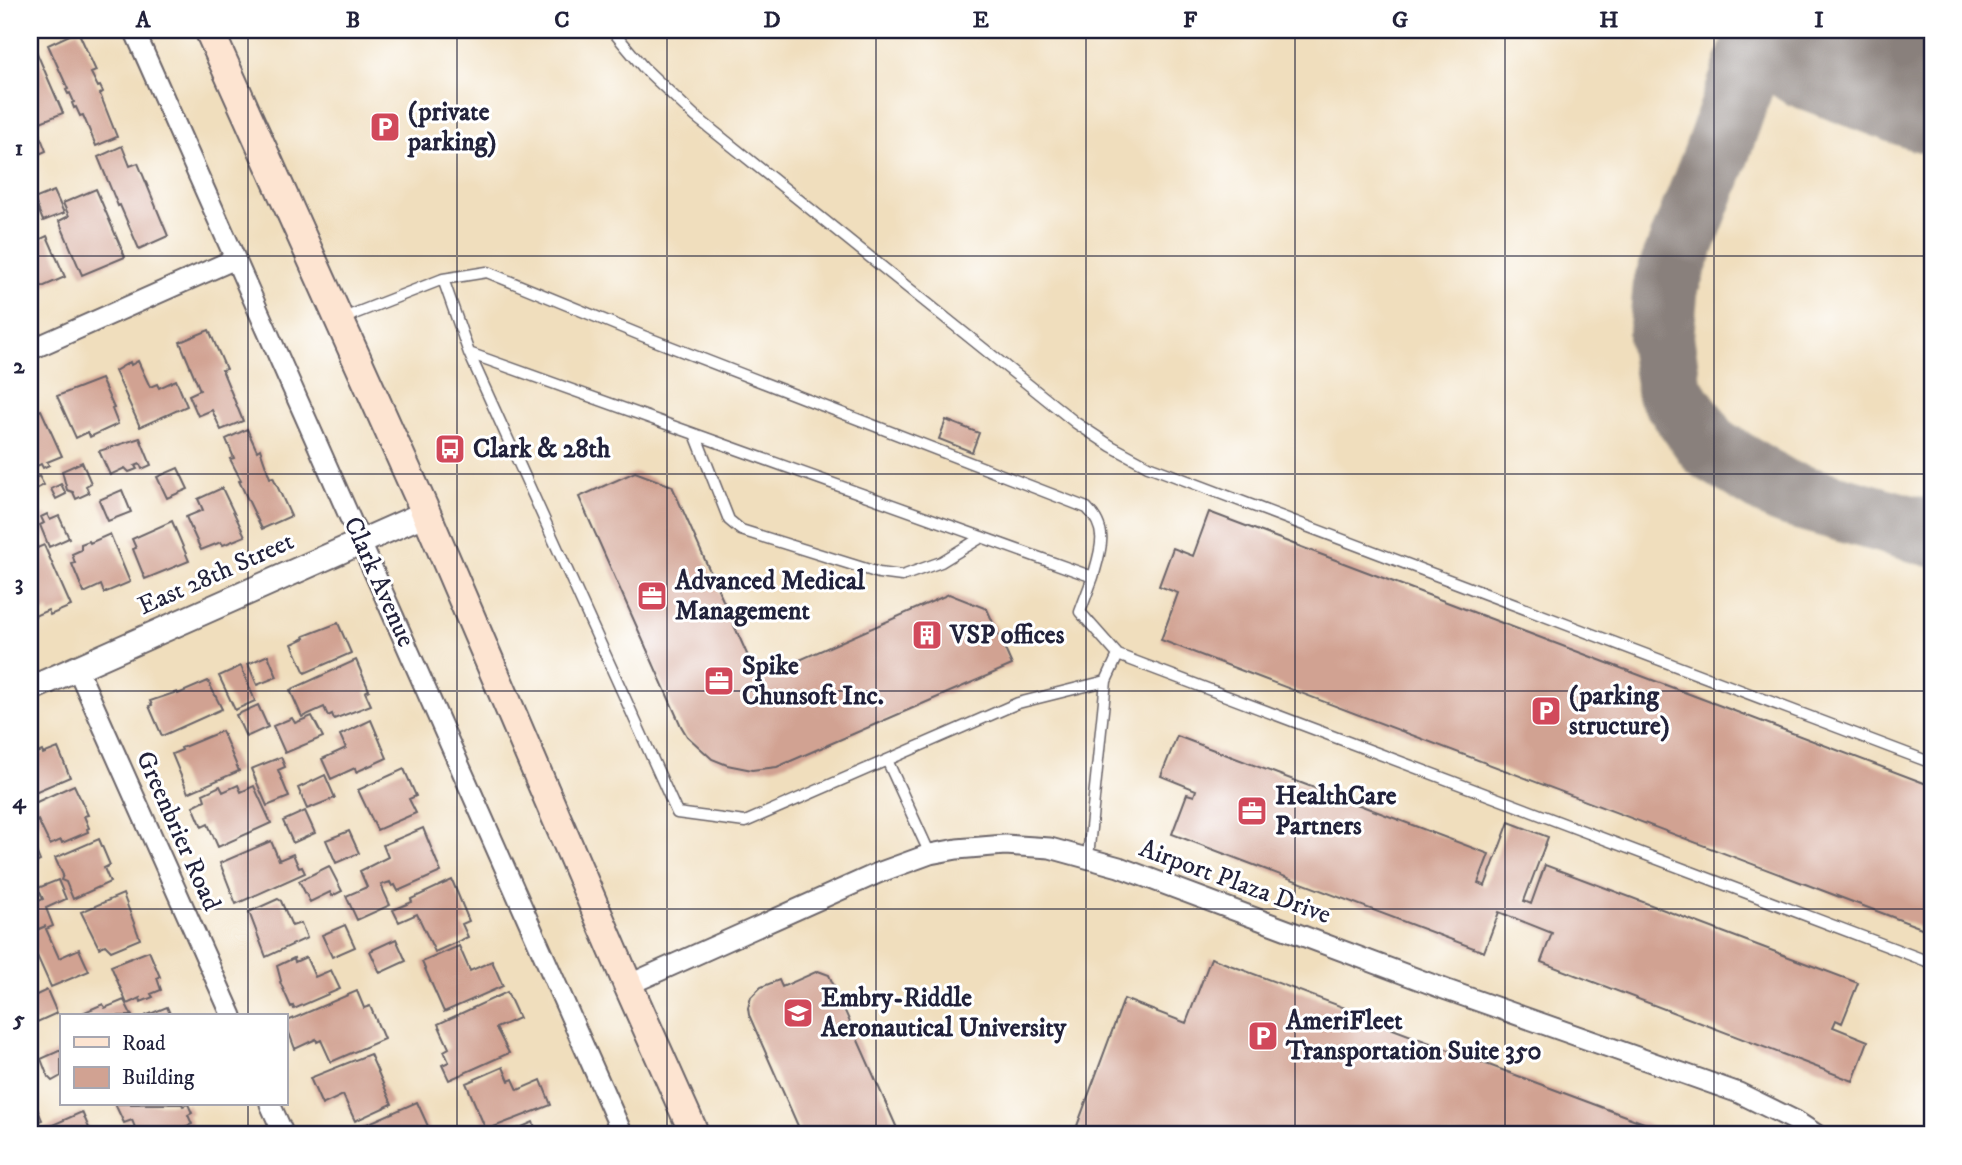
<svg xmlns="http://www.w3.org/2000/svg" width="1962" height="1165" font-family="'IM FELL DW Pica',serif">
<rect width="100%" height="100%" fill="#fff"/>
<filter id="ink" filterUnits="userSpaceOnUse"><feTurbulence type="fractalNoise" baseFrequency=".0143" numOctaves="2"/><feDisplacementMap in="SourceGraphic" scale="14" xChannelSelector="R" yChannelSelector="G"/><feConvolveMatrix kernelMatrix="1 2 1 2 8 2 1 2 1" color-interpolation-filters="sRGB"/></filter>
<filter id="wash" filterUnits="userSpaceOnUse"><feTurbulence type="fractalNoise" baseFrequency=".00686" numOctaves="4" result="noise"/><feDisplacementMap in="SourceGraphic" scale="28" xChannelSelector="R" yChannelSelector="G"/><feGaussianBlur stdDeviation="1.57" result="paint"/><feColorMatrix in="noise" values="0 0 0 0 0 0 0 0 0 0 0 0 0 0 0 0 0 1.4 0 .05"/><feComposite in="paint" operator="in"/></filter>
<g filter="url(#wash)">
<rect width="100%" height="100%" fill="#f0debd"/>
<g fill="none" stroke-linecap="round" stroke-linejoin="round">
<path stroke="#89807c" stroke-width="66" d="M1760,30L1715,158L1666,284L1661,337L1669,390L1710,448L1785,493L1932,534"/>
<path stroke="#89807c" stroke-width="164" d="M1822,30L1932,71"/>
</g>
<g id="blocks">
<path fill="#d1a292" d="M78,31L96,71L91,73L98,87L100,86L103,92L100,94L117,137L96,146L83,115L80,116L76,107L74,108L72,103L74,102L70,93L68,94L66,90L68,89L48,45Z
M36,51L63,113L38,123L34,113L31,114L30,112V54Z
M37,128L46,151L30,158V131Z
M122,146L130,166L138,163L168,236L139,249L120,205L118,206L116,201L98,157Z
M96,189L125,257L82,275L59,221L69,216L63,203Z
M54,191L64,213L43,221L34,199Z
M47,236L65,277L42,287L39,282L30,286V237L32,243Z
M209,330L226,369L222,370L243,421L221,430L212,410L198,416L189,395L200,390L180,342Z
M138,361L150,387L157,384L159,388L176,380L187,406L140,427L115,371L130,362L131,365Z
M101,379L114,408L112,409L118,424L90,437L88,432L76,438L57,396Z
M41,410L62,456L47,462L49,465L43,468L41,464L30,469V415Z
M946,420L979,433L972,452L939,439Z
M247,429L257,451L260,449L270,478L273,477L291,516L262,529L239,481L241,480L230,459L234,458L226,439Z
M140,438L151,465L142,469L140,464L135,466L137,469L129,472L125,468L110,475L99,451Z
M82,462L91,483L86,486L89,493L76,499L73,492L67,490L62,471Z
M178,468L188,489L167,498L157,477Z
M635,472L672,486L750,661L775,671L949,594L987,609L1012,665L777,767L752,770L727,765L712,759L687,736L681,726L579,497Z
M39,476L44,485L34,490L30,481Z
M61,484L66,494L56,499L51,489Z
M222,488L245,536L223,545L221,542L201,550L186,517L203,510L198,499Z
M122,490L131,512L108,521L99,500Z
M1209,512L1932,786V932L1161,640L1178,593L1159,586L1173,548L1193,556Z
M47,514L50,520L59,516L69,538L49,547L40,525L44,523L41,517Z
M172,521L189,561L145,579L133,549L136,548L132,539Z
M110,534L130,582L104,593L101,585L84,593L72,564L75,563L72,554L81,550V544L89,541L90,543Z
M44,545L71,606L50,615L48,610L30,618V574L33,572L30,564V551Z
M338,623L351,653L305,673L292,644L305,638L304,636Z
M268,655L277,677L257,685L248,664Z
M356,660L369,690L365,692L371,705L334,719L332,714L328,716L324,707L302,717L290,690Z
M241,666L255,701L235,710L219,676Z
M208,681L222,709L162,736L149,706L152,705L150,701L177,692L178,694Z
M258,705L268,727L246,737L236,715Z
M312,716L323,737L285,753L273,726L292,718L295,723Z
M371,720L387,758L356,772L355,768L331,779L322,759L346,748L340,735Z
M222,731L239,771L188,793L172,754L182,750L181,748Z
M1177,736L1489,854L1478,883L1485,886L1509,822L1548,837L1524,901L1531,904L1545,865L1858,983L1842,1023L1836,1020L1833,1027L1868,1041L1853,1081L1541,962L1552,933L1499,912L1484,952L1172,834L1187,794L1194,796L1196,790L1161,776Z
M58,748L70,777L30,794V756L42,751L43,754Z
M281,757L285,767L278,770L289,797L267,806L251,769Z
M404,769L416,796L409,799L416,813L377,830L358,790Z
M325,775L335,798L307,809L298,788Z
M74,785L88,815L84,816L89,828L87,829L88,832L62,843L61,840L50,845L38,820L34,822L30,812V805Z
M238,785L241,792L254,786L271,823L218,847L208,824L202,827L193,806L205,800L203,794L220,786L223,792Z
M305,811L315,833L293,843L283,821Z
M423,828L441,872L398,891L395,885L392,886L390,882L381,885L390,905L357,920L346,896L367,887L360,871L388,857L383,845Z
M349,831L359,853L336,863L326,840Z
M30,836L40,861L30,866Z
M99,839L110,865L104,868L110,882L73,899L66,882L61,880L63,875L55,858Z
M271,841L279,860L293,854L299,868L302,867L305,873L236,904L220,863Z
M329,866L342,891L332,896L330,892L310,902L299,881Z
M58,880L66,899L46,908L53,926L46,929L59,958L79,949L89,971L51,987L30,940V933L46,926L30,932V905L43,899L38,888Z
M452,880L469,921L462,924L468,937L435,952L417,914L399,922L393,910L412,902L411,899Z
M123,894L140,939L111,951L105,945L99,948L81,912Z
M278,899L281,901L292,926L301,923L307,938L266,957L249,912Z
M345,925L355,947L332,957L322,935Z
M396,939L406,961L380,973L370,951Z
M459,946L470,971L492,961L503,986L444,1012L422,962Z
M149,951L160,977L157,978L161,990L151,994L153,997L141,1002L140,998L127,1004L111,966Z
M306,957L315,977L331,970L340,989L294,1009L293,1006L291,1007L280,982L281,981L277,966L294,958L295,962Z
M1211,958L1364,1015L1363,1018L1676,1135H1079L1082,1128L1077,1126L1124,999L1186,1023Z
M818,971L829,975L900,1135H802L749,1015L748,1008L751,997L761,987L779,980L782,987Z
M47,990L57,1013L35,1023L30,1012V998Z
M357,991L364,1008L370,1006L384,1039L331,1062L321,1040L317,1042L316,1039L295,1049L285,1022Z
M507,992L519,1018L496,1028L509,1053L449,1080L442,1065L449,1062L444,1051L449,1048L438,1024Z
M124,1000L132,1016H81L80,1014L103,1004L105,1008Z
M167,1007L171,1016H145Z
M61,1050V1076L52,1081L48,1077L41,1059Z
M370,1054L392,1104L355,1121L343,1095L322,1105L310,1078Z
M503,1067L509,1081L513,1079L518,1090L541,1080L551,1105L486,1130L466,1083Z
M30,1092L42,1120L30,1125Z
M417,1102L432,1135H364L360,1127Z
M115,1104H182L183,1106L188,1104L192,1113L188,1115L192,1124L166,1135H138L132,1120L124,1123Z
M82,1112L92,1135L100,1132L101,1135H30Z
M533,1122L538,1135H504Z"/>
</g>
</g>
<g filter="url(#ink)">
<use href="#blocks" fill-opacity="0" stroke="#6a6468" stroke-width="2"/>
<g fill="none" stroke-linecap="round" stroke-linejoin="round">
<g stroke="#6a6468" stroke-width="13">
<path id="service" d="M612,30L643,67L696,117L1076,423L1111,446L1148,466L1932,763
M443,279L487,272L643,336L1087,508C1109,530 1101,549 1093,577
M341,319L443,279L469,353L1093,577L1080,612L1118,655L1932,963
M469,353L677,813L745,822L1018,703L1106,681
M695,434L729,520L741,530L879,573L902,576L941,562L982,537
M887,760L930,854
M1088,857L1106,681L1118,655
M1931,1135L1932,1134"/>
</g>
<g stroke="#6a6468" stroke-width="23">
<path id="minor" d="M134,30L623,1135
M30,350L235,259
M77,668L232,1016
M628,985L878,873L930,854L957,849L1005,845L1050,848L1119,867L1447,990L1739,1093L1794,1120L1817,1135
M270,1104L284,1135"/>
</g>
<g stroke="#6a6468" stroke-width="28">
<path id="tertiary" d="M30,689L426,513"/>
</g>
<g stroke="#6a6468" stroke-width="32">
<path id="secondary" d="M209,30L426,513L628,985L695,1135"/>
</g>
<use href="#service" stroke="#fff" stroke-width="10"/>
<use href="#minor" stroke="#fff" stroke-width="19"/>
<use href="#tertiary" stroke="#fff" stroke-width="24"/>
<use href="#secondary" stroke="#fde4d1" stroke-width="28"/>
</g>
</g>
<path fill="none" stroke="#22223b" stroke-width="2" stroke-opacity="0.55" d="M248,30V1016M457,30V1135M667,30V1135M876,30V1135M1086,30V1135M1295,30V1135M1505,30V1135M1714,30V1135M30,256H1932M30,474H1932M30,691H1932M30,909H1932M248,1104V1135"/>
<defs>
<g id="parking-square" transform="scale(1.575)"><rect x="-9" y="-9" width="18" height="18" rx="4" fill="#d1495b" stroke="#fff"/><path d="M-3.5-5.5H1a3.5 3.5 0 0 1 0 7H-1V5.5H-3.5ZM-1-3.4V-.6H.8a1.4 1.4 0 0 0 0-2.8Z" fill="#fff"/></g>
<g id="bus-square" transform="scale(1.575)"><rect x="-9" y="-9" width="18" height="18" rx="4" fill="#d1495b" stroke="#fff"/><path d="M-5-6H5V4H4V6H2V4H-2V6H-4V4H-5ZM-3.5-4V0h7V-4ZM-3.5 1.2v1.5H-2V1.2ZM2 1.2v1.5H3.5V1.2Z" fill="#fff"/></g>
<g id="office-square" transform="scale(1.575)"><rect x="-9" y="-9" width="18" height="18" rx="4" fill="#d1495b" stroke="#fff"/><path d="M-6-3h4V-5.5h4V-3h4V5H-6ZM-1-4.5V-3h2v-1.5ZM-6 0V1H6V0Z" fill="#fff"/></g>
<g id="building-square" transform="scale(1.575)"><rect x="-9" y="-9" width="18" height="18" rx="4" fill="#d1495b" stroke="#fff"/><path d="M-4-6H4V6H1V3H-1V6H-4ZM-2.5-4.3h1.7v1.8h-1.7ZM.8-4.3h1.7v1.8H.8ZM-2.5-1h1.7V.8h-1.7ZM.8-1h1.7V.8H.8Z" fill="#fff"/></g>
<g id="university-square" transform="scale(1.575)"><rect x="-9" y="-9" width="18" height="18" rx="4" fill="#d1495b" stroke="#fff"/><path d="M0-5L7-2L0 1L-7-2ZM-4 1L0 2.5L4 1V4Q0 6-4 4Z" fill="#fff"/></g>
</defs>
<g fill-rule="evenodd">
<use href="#parking-square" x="385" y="127"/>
<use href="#bus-square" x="450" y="449"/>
<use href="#office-square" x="652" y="596"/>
<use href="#building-square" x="927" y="635"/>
<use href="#office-square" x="719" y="681"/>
<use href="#parking-square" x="1546" y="711"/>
<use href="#office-square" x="1252" y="811"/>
<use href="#university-square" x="798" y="1013"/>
<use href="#parking-square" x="1263" y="1036"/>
</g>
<g text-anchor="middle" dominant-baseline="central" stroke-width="6" stroke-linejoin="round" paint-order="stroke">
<g font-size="26" font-weight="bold" fill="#22223b" stroke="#fff" text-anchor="start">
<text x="408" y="112">(private<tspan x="408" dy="30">parking)</tspan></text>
<text x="473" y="449">Clark &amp; 28th</text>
<text x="675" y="581">Advanced Medical<tspan x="675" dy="30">Management</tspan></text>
<text x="950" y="635">VSP offices</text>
<text x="742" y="666">Spike<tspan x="742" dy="30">Chunsoft Inc.</tspan></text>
<text x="1569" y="696">(parking<tspan x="1569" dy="30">structure)</tspan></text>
<text x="1275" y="796">HealthCare<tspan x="1275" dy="30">Partners</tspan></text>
<text x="821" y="998">Embry-Riddle<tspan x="821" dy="30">Aeronautical University</tspan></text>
<text x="1286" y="1021">AmeriFleet<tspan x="1286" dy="30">Transportation Suite 350</tspan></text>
</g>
<g font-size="26" fill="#22223b" stroke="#fff">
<text transform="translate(216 574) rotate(-24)">East 28th Street</text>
<text transform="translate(379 582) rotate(66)">Clark Avenue</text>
<text transform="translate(178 831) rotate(66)">Greenbrier Road</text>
<text transform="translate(1235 882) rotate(20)">Airport Plaza Drive</text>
</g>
</g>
<rect width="1962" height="1165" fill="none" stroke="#fff" stroke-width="77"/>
<rect x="60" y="1014" width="228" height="91" fill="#ffffff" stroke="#a7a7b1" stroke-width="2"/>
<rect x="74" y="1037" width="35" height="10" fill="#fde4d1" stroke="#a7a7b1" stroke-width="2"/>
<text x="122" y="1050" font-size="21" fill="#22223b">Road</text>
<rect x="74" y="1067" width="35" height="21" fill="#d1a292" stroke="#a7a7b1" stroke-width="2"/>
<text x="122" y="1084" font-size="21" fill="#22223b">Building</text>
<rect x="38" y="38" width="1886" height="1088" fill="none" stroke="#22223b" stroke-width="2.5"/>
<g font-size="23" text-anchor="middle" font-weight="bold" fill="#22223b">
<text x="143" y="27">A</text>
<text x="353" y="27">B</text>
<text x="562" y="27">C</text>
<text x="772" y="27">D</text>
<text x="981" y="27">E</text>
<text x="1190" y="27">F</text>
<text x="1400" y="27">G</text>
<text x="1609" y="27">H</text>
<text x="1819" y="27">I</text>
<text x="19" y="155">1</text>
<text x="19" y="373">2</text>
<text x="19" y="590">3</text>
<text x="19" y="808">4</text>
<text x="19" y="1026">5</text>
</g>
</svg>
